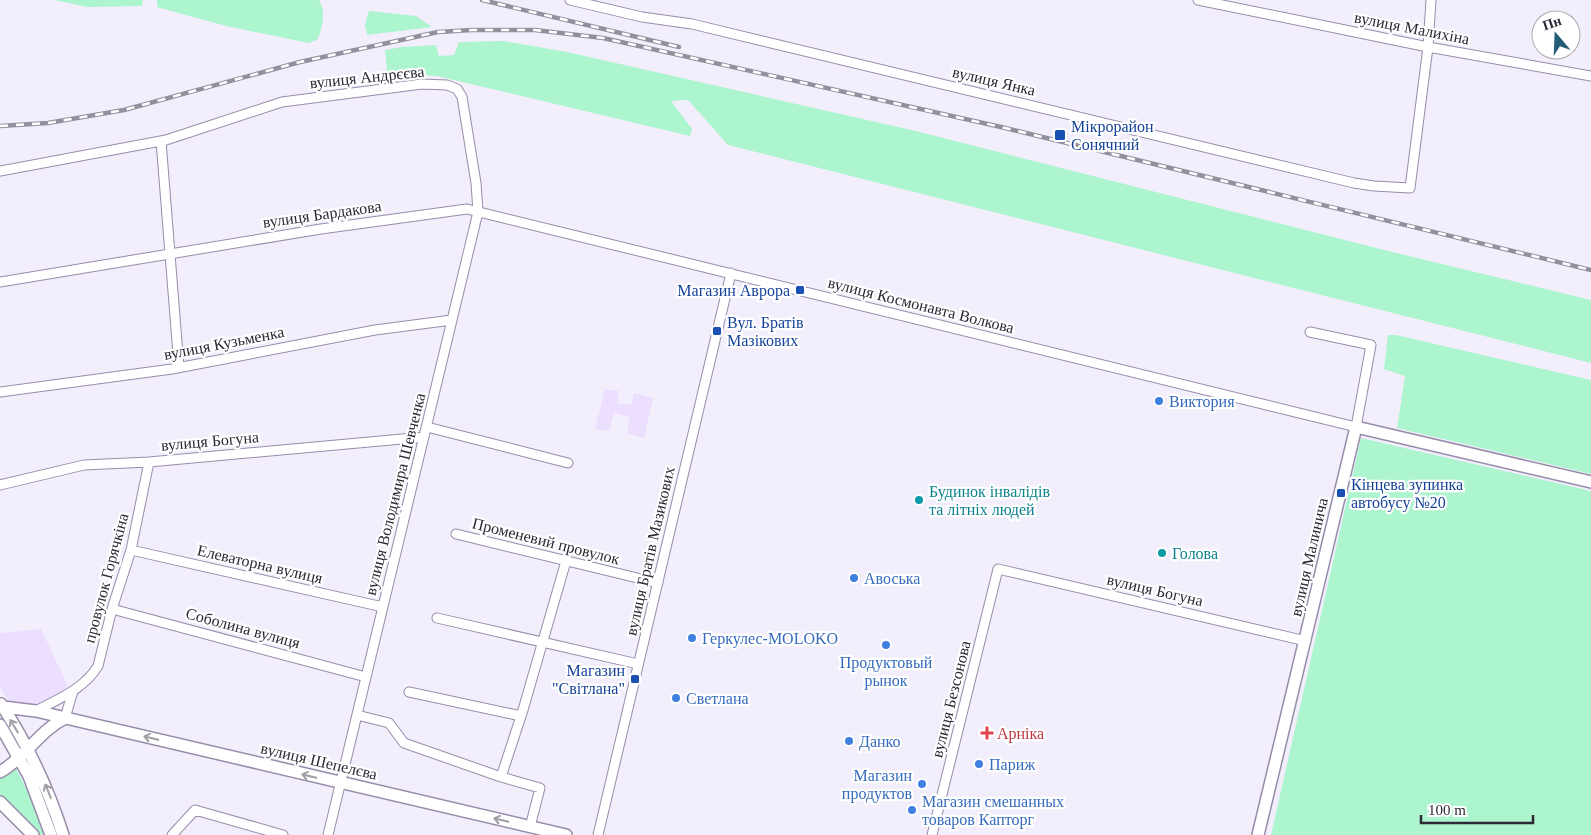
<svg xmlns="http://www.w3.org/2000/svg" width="1591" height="835" font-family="'Times New Roman',serif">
<rect width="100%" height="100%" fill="#f3eefc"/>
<path fill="#ebdeff" d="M605,389L619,391L617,403L631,405L634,393L653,398L644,438L627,433L630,417L614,413L609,431L595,429Z
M41,629L68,686L47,708L10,703L0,687V633Z"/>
<path fill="#acf5ce" d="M54,0H143L142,6L87,7Z
M157,0H319C327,13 322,26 318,39L309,43L226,26L157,7Z
M369,11L416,16L432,27L367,35L365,25Z
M503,41L567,52L916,131L1388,251L1591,300V363L728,145L688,100L671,101L692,129L690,136L437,76L419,75L388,80L385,50L402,47L436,45L439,56L454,55L459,42Z
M1388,335H1396L1591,380V474L1397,428L1405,376L1384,369Z
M1361,438L1591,491V835H1271Z
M16,768L35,807L45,835H39L12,806L0,796V778Z"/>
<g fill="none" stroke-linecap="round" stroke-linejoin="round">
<g stroke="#988cab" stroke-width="11">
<path id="street" d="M570,0L642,17L692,24L1354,183L1374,186L1410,188L1428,47L1431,0
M1198,0L1428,47L1591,76
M161,141L179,367
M0,171L166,140L282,102L422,84L447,85L457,89L462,97L476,183L478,212L328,835
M0,282L321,229L467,209L1356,427L1371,345L1310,332
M0,392L172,369L375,330L452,320
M427,427L568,463
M0,485L84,465L149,462L424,437
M456,534L658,583
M131,550L383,607
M112,609L366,677
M437,618L638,664
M409,692L521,716
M36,711C58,699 84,689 98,666L112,609L131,550L149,462
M357,715L389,723L404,743L501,777L540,788L530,827
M65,718L73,691
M501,777L523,710L566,561
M172,835L195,810L283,835
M598,835L731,273
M932,835L998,569L1306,641"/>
</g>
<g stroke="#988cab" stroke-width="14">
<path id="secondary" d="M1,704C28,745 48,788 63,835
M3,707L36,711L566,835
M0,725L29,776L51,835
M0,772C25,758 39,731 65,718
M0,802L33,835
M1258,835L1356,427L1591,482"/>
</g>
<use href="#street" stroke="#fff" stroke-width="9"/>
<use href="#secondary" stroke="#fff" stroke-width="11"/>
<g stroke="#948f9c" stroke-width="4.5">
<path id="rail" d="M482,0L679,47
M0,126L48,123L124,110L300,62L438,32L472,30H535L603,38L1001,127L1591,270"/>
</g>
<use href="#rail" stroke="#fff" stroke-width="2.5" stroke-dasharray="8" stroke-linecap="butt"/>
</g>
<defs><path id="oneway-shaft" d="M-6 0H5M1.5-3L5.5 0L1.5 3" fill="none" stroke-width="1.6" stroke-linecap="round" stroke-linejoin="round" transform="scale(1.25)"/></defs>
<g stroke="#a09ea4">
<use href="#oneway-shaft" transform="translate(14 726) rotate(-121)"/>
<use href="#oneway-shaft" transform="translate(151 738) rotate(-167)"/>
<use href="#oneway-shaft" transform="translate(309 776) rotate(-167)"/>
<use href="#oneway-shaft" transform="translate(48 791) rotate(-112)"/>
<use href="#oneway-shaft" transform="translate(501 820) rotate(-167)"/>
</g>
<g fill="#1a4fb4" stroke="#fff" stroke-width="2">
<rect x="1054" y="129" width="12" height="12" rx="2.5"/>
<rect x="795" y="285" width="10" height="10" rx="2.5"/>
<rect x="712" y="326" width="10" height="10" rx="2.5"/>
<rect x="1336" y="488" width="10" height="10" rx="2.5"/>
<rect x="630" y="674" width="10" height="10" rx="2.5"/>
</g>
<g fill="#3f7fe0" stroke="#fff" stroke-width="2">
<circle cx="1159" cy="401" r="5"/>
<circle cx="854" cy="578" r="5"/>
<circle cx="692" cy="638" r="5"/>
<circle cx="886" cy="645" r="5"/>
<circle cx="676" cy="698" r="5"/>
<circle cx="849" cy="741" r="5"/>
<circle cx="979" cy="764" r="5"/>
<circle cx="922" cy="784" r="5"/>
<circle cx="912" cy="810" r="5"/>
</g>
<g fill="#0f9aa8" stroke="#fff" stroke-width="2">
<circle cx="919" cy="500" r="5"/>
<circle cx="1162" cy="553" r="5"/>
</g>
<path fill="#e0444e" stroke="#fff" stroke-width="2" d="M984.5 725.5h5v5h5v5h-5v5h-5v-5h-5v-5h5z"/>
<g text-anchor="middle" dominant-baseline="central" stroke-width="4.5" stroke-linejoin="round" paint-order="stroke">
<g font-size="16" fill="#2d2835" stroke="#fff">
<text transform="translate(1412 28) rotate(11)">вулиця Малихіна</text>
<text transform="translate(367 77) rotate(-6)">вулиця Андрєєва</text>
<text transform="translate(994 81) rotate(13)">вулиця Янка</text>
<text transform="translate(322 214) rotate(-8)">вулиця Бардакова</text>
<text transform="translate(921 305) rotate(14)">вулиця Космонавта Волкова</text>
<text transform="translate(224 343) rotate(-11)">вулиця Кузьменка</text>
<text transform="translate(210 441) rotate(-5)">вулиця Богуна</text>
<text transform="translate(395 494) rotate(-76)">вулиця Володимира Шевченка</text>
<text transform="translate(546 541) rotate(14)">Променевий провулок</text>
<text transform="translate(650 551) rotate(-77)">вулиця Братів Мазикових</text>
<text transform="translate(1309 557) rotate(-77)">вулиця Малинича</text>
<text transform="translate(260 564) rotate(13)">Елеваторна вулиця</text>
<text transform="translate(106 578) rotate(-75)">провулок Горячкіна</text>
<text transform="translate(1155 590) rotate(13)">вулиця Богуна</text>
<text transform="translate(243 628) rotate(15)">Соболина вулиця</text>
<text transform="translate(951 699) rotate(-76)">вулиця Безсонова</text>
<text transform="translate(319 761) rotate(13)">вулиця Шепелєва</text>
</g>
<g font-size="16" fill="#164399" stroke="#fff" text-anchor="start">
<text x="1071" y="126">Мікрорайон<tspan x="1071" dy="18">Сонячний</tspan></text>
<text x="790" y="290" text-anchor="end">Магазин Аврора</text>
<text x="727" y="322">Вул. Братів<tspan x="727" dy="18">Мазікових</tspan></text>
<text x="1351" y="484">Кінцева зупинка<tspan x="1351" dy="18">автобусу №20</tspan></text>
<text x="625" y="670" text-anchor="end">Магазин<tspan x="625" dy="18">"Світлана"</tspan></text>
</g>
<g font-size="16" fill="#366cbe" stroke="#fff" text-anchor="start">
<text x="1169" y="401">Виктория</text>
<text x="864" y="578">Авоська</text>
<text x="702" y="638">Геркулес-MOLOKO</text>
<text x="886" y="662" text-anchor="middle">Продуктовый<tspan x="886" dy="18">рынок</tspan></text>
<text x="686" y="698">Светлана</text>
<text x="859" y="741">Данко</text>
<text x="989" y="764">Париж</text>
<text x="912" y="775" text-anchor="end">Магазин<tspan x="912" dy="18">продуктов</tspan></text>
<text x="922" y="801">Магазин смешанных<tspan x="922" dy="18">товаров Капторг</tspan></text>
</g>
<g font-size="16" fill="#0d838f" stroke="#fff" text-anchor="start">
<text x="929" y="491">Будинок інвалідів<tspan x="929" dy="18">та літніх людей</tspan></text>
<text x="1172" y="553">Голова</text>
</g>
<g font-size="16" fill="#be3a42" stroke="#fff" text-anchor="start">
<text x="997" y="733">Арніка</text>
</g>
</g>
<g transform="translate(1556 35) rotate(341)"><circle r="24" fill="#ffffff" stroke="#aba9ae"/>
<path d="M0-4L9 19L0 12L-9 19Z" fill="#255d77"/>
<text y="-8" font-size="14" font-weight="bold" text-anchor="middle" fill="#2d2835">Пн</text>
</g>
<path d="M1421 815v8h112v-8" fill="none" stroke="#2d2835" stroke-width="2.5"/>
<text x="1428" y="815" font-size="15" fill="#2d2835" stroke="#ffffff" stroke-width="4" paint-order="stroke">100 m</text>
</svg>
